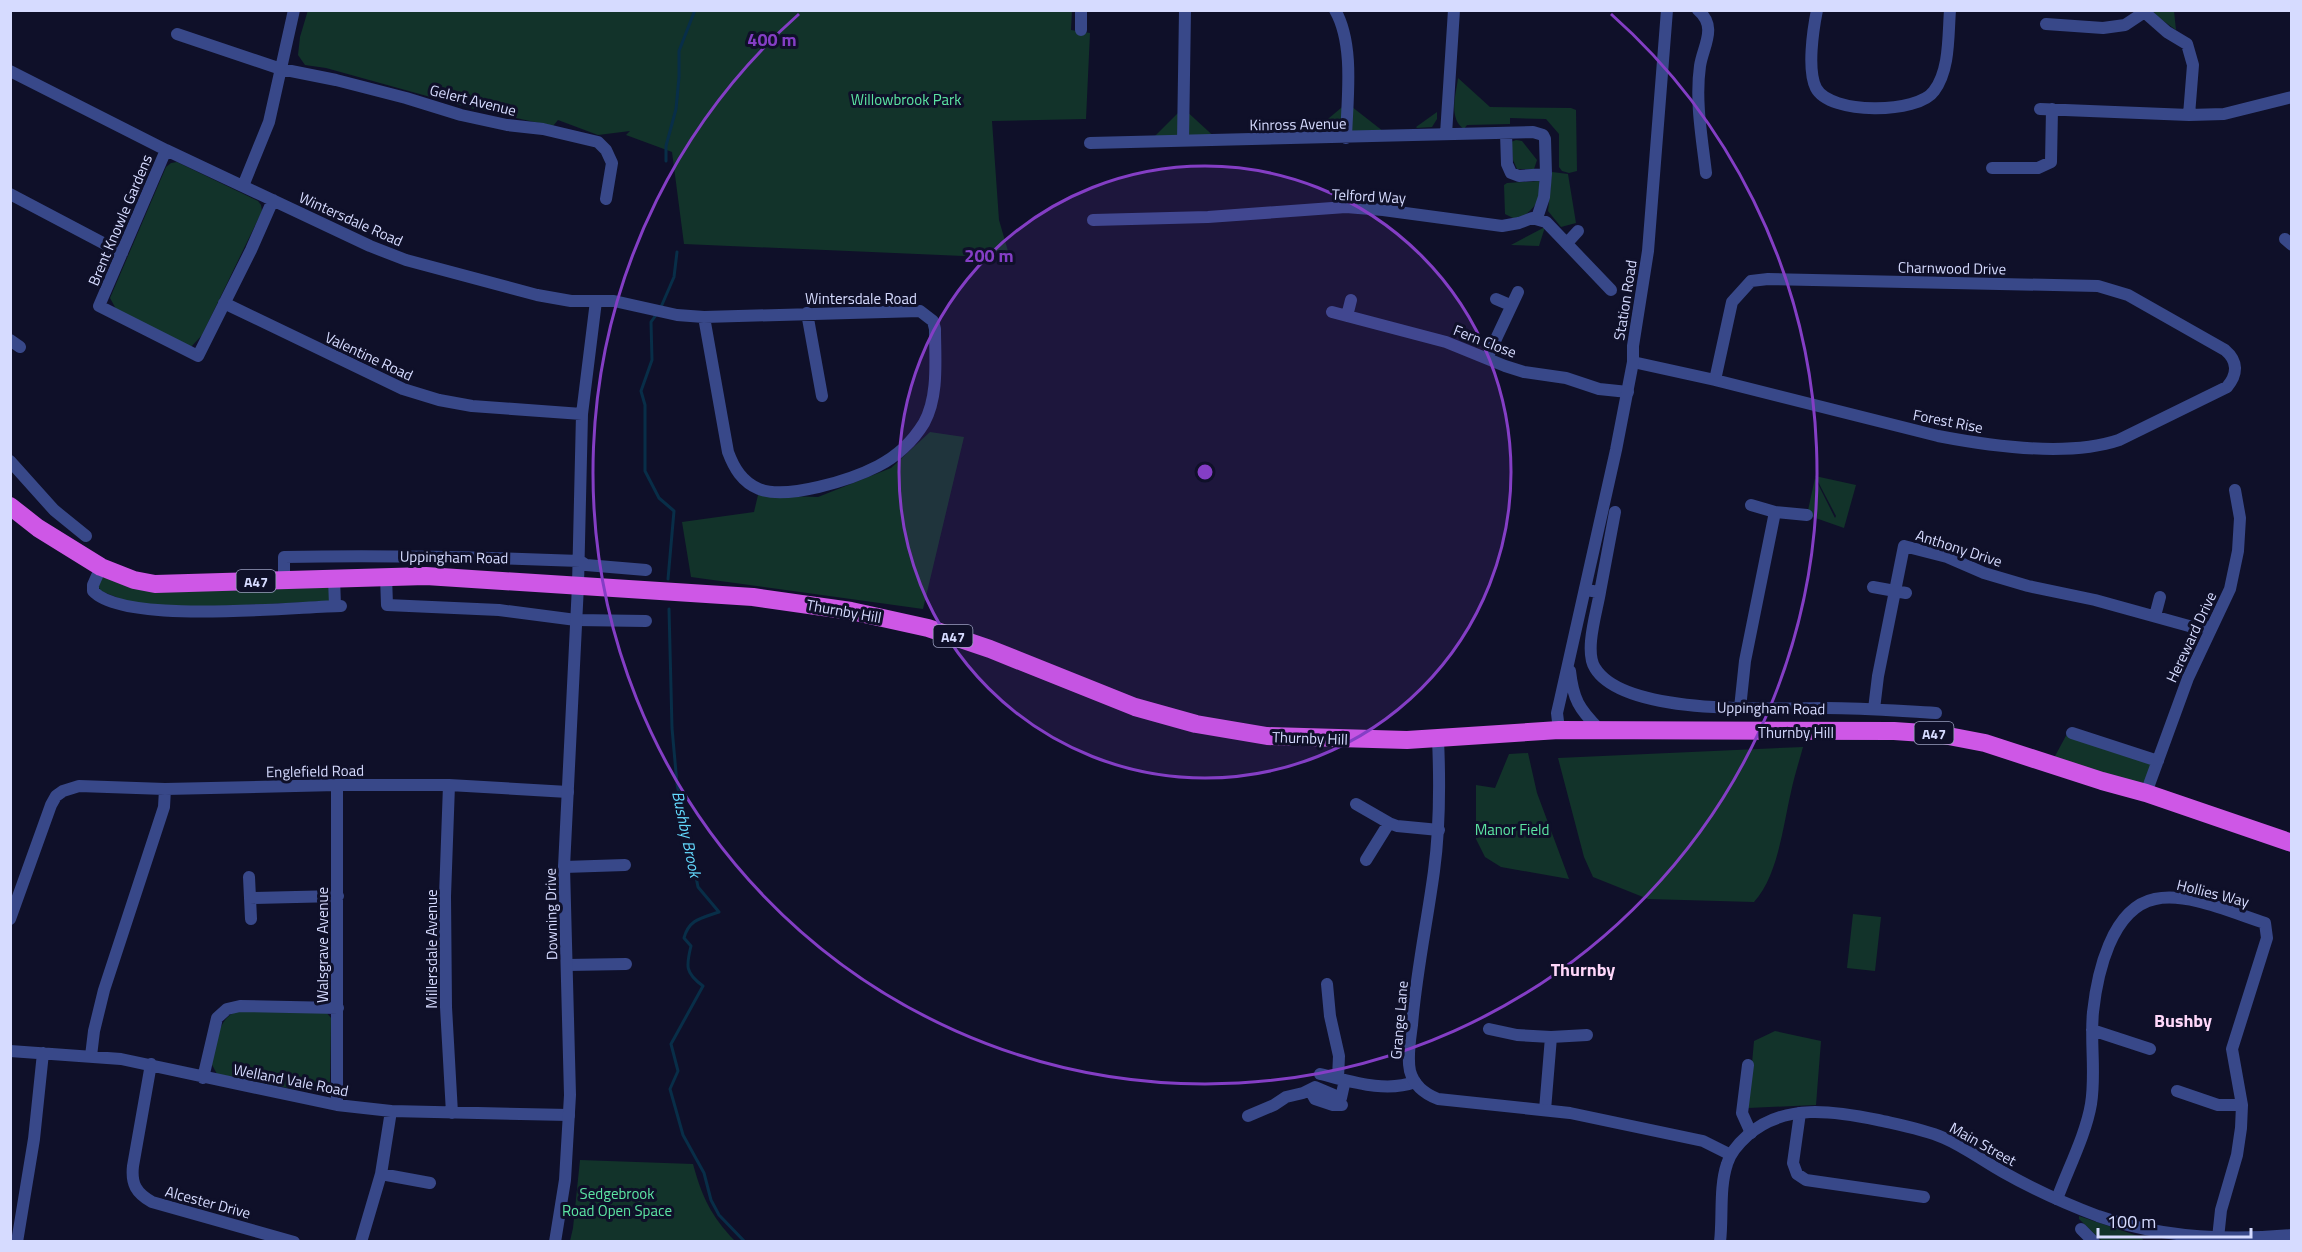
<svg xmlns="http://www.w3.org/2000/svg" width="2302" height="1252" font-family="'Titillium Web',sans-serif">
<rect width="100%" height="100%" fill="#0f1029"/>
<path fill="#12332a" d="M308,10H1072L1071,30L1090,33L1086,119L992,121L999,220L1010,258L684,244L672,152L626,135L630,131L598,135L558,120L553,126L470,108L326,68L305,65L298,55L300,37Z
M2153,11H2174L2176,30L2158,17Z
M1458,78L1490,107L1571,108L1576,110L1577,171L1569,173L1562,171L1559,167V134L1546,119L1510,118V124L1467,125L1464,129C1448,118 1456,95 1458,78Z
M1347,103L1388,135L1304,139Z
M1183,108L1219,141L1149,142Z
M1437,112V119L1432,127L1417,128L1416,127Z
M1516,140L1522,141L1537,160L1534,169H1517L1513,160L1511,142Z
M177,162L258,201L261,205L262,211L202,335L191,347L116,309L110,298L166,167L171,163Z
M1552,172L1568,174L1576,223L1561,227L1548,211Z
M1539,181C1546,198 1530,213 1517,220L1505,214L1504,185L1507,183Z
M1545,227L1539,246L1511,245Z
M930,432L964,437L923,609L691,577L682,522L754,512L758,495L818,497L891,468Z
M1815,476L1856,485L1844,528L1807,515L1815,478L1835,518L1836,516Z
M106,577L329,587V601L185,608L131,603L101,591L98,586L101,578Z
M2068,732L2158,761L2148,787L2054,758Z
M1803,747C1799,762 1794,777 1791,792C1783,826 1778,876 1754,902L1648,899L1593,877L1584,857L1558,758Z
M1528,753L1537,793L1569,879L1501,867L1485,857L1476,839V785L1495,788L1509,754Z
M1853,914L1881,917L1875,971L1847,968Z
M240,1010L326,1012L331,1018L330,1083C324,1091 320,1092 311,1092L225,1077L217,1074L211,1063C217,1042 217,1017 240,1010Z
M1775,1031L1821,1041L1816,1105L1748,1108L1754,1041Z
M580,1160L693,1164C702,1197 711,1216 735,1241H570L573,1228Z
M2079,1216L2141,1237L2144,1241H2102L2079,1219Z"/>
<g fill="none" stroke-linecap="round" stroke-linejoin="round">
<path stroke="#082e48" stroke-width="3" d="M666,161V146L676,109L679,77V51L695,10
M661,307L674,277L677,252
M656,315L651,322L652,360L641,391L645,405V471L659,498L674,511L668,579
M669,609L672,728L677,784L698,887L719,912C702,918 689,919 684,938L691,946C686,966 685,973 703,986L671,1044L678,1071L670,1089L683,1135L704,1173L711,1200L719,1215L745,1242"/>
<path stroke="#384889" stroke-width="12" d="M1335,10C1355,45 1347,100 1346,138
M1698,10C1718,27 1703,46 1700,66C1695,101 1702,138 1706,173
M1817,10C1813,30 1807,70 1816,88C1830,115 1918,114 1934,91C1950,70 1948,36 1950,10
M2142,10L2167,32L2187,44L2193,65L2189,115
M2046,24L2103,28L2125,25L2143,13
M1081,30V10
M177,34L281,69L336,80L406,98L461,115L507,125L543,129L598,142L606,150L612,163L606,199
M10,71L166,150L370,246L406,260L537,295L571,301H614L677,315L704,317L920,311L933,321L935,329C935,359 939,396 924,423C913,441 896,457 878,466C851,480 787,500 759,489C742,482 734,468 728,452L704,317
M2040,109L2189,115L2224,114L2292,97
M1446,134L1454,10
M1183,141L1185,10
M1090,143L1533,132L1543,135L1545,139L1546,174L1519,176L1511,173L1507,164L1506,133
M166,150L99,306L198,356L251,250L273,200
M1992,168H2038L2051,162L2052,109
M243,186L269,122L294,10
M10,194L122,253
M1537,218L1544,197L1546,174
M1093,220L1208,217L1346,207L1383,210L1502,226L1519,223L1532,218L1546,222L1611,290
M2285,239L2292,245
M1567,243L1578,231
M1496,299L1510,305
M224,303L403,389L439,400L472,406L582,414
M1332,312L1446,342L1505,366L1524,372L1566,378L1599,389L1628,392
M807,313L822,396
M1347,316L1351,300
M10,340L20,347
M1487,358L1518,292
M1633,362L1715,380L1938,436C1990,446 2069,457 2119,440L2227,387C2238,374 2238,361 2225,350L2128,295L2098,286L1768,279L1751,281L1732,302L1715,380
M10,461L54,510L86,536
M1751,505L1775,512
M101,567L93,585V591C124,625 292,607 341,606
M386,576L387,605L499,610L576,620L646,621
M334,578L335,606
M284,580V557C383,555 481,557 580,561L586,565L646,570
M578,585L582,414L596,301
M1873,587L1906,593
M1585,590L1600,592L1615,512
M1600,592C1597,611 1584,651 1595,668C1625,717 1775,708 1826,708C1863,708 1899,711 1936,713
M2155,616L2160,597
M1740,708L1745,661L1775,512L1807,515
M1874,709L1878,676L1904,546L1947,557L1984,573L2028,586L2095,600L2189,626L2210,627
M2072,733L2158,761
M449,785L445,896L446,1007L452,1113
M2146,793L2188,678L2230,589L2238,551L2240,518L2235,490
M1356,804L1389,823
M1366,860L1389,823L1397,826L1439,830
M564,867L625,865
M249,877L251,919
M250,898L338,896
M10,919L51,805L56,796L63,791L79,786L165,789L337,785H449L568,792
M567,965L626,964
M1327,984L1330,1016L1339,1056L1338,1078
M1489,1029L1517,1035L1551,1037L1545,1110
M2092,1030L2150,1049
M1551,1037L1587,1035
M10,1051L121,1059L337,1105L391,1111L569,1115
M91,1056L94,1031L104,990L164,807L165,789
M151,1064L133,1166C131,1184 136,1193 152,1202L294,1242
M1748,1065L1742,1113L1751,1133
M1320,1074C1350,1081 1385,1093 1415,1082
M203,1078L217,1018L227,1009L240,1006L338,1008
M1310,1090L1315,1099L1333,1105H1342
M2177,1091L2218,1105H2242
M337,1105V785
M1800,1113L1793,1163L1797,1174L1806,1180L1924,1197
M1248,1116L1274,1105L1286,1097L1303,1093L1315,1087L1341,1098L1345,1080
M381,1174L430,1183
M2057,1199C2068,1169 2086,1134 2091,1104C2096,1073 2090,1043 2093,1012C2097,975 2111,908 2155,899C2188,892 2233,913 2265,923L2267,938L2232,1049L2242,1105L2241,1128L2237,1155L2221,1210L2218,1238
M2081,1229L2094,1242
M17,1242L34,1139L43,1053
M361,1242L381,1174L391,1111"/>
<path stroke="#384889" stroke-width="12" d="M1570,671C1573,699 1579,709 1599,729
M1559,730L1557,713L1560,700L1616,450L1633,362V346L1648,251L1667,10
M1438,739C1440,784 1440,827 1434,871C1427,923 1416,974 1412,1025C1410,1040 1407,1057 1410,1071C1414,1086 1425,1094 1438,1099L1570,1113L1703,1141L1731,1155
M555,1242L565,1180L570,1095L564,867L578,585
M1720,1242C1723,1217 1719,1188 1727,1164C1730,1153 1739,1143 1748,1135C1784,1103 1834,1111 1878,1120C1900,1125 1923,1129 1944,1138C1965,1147 1983,1161 2003,1172C2033,1189 2066,1204 2098,1216C2161,1238 2226,1241 2292,1235"/>
<path stroke="#ce57e6" stroke-width="18" d="M10,506L38,528L101,567L134,580L155,584L426,576L753,597L851,611L928,628L990,649L1135,707L1196,724L1267,736L1407,740L1559,730L1894,731L1938,734L1985,743L2102,781L2146,793L2292,843"/>
</g>
<circle cx="1205" cy="472" r="306" fill="#843ec5" fill-opacity=".12"/>
<g fill="none" stroke="#843ec5" stroke-width="3">
<circle cx="1205" cy="472" r="306"/>
<path d="M1611 14A612 612 0 1 1 799 14"/>
</g>
<g text-anchor="middle" dominant-baseline="central" stroke-width="6" stroke-linejoin="round" paint-order="stroke">
<g fill="#0f1029" stroke="#9a9ebf" stroke-width="1.5">
<rect x="236.5" y="570" width="39" height="22" rx="4.5"/>
<rect x="933.5" y="625" width="39" height="22" rx="4.5"/>
<rect x="1914.5" y="722" width="39" height="22" rx="4.5"/>
</g>
<g font-size="14" font-weight="bold" fill="#d6dbff">
<text x="256" y="581">A47</text>
<text x="953" y="636">A47</text>
<text x="1934" y="733">A47</text>
</g>
<g font-size="15" fill="#5ce5a3" stroke="#0f1029">
<text x="906" y="99">Willowbrook Park</text>
<text x="1512" y="829">Manor Field</text>
<text x="617" y="1193">Sedgebrook<tspan x="617" dy="17">Road Open Space</tspan></text>
</g>
<g font-size="15" fill="#d6dbff" stroke="#0f1029">
<text transform="translate(473 100) rotate(14)">Gelert Avenue</text>
<text transform="translate(1298 124) rotate(-1)">Kinross Avenue</text>
<text transform="translate(1369 196) rotate(3)">Telford Way</text>
<text transform="translate(351 219) rotate(24)">Wintersdale Road</text>
<text transform="translate(120 220) rotate(-67)">Brent Knowle Gardens</text>
<text transform="translate(1952 268) rotate(1)">Charnwood Drive</text>
<text x="861" y="298">Wintersdale Road</text>
<text transform="translate(1625 300) rotate(-81)">Station Road</text>
<text transform="translate(1485 341) rotate(21)">Fern Close</text>
<text transform="translate(369 356) rotate(25)">Valentine Road</text>
<text transform="translate(1948 421) rotate(11)">Forest Rise</text>
<text transform="translate(1959 548) rotate(18)">Anthony Drive</text>
<text transform="translate(454 557) rotate(1)">Uppingham Road</text>
<text transform="translate(844 611) rotate(10)">Thurnby Hill</text>
<text transform="translate(2191 637) rotate(-65)">Hereward Drive</text>
<text transform="translate(1771 708) rotate(1)">Uppingham Road</text>
<text x="1796" y="732">Thurnby Hill</text>
<text transform="translate(1310 738) rotate(2)">Thurnby Hill</text>
<text transform="translate(315 771) rotate(-1)">Englefield Road</text>
<text transform="translate(2213 893) rotate(14)">Hollies Way</text>
<text transform="translate(551 914) rotate(-91)">Downing Drive</text>
<text transform="translate(322 945) rotate(-90)">Walsgrave Avenue</text>
<text transform="translate(431 949) rotate(-90)">Millersdale Avenue</text>
<text transform="translate(1399 1020) rotate(-85)">Grange Lane</text>
<text transform="translate(291 1080) rotate(11)">Welland Vale Road</text>
<text transform="translate(1983 1144) rotate(29)">Main Street</text>
<text transform="translate(208 1202) rotate(15)">Alcester Drive</text>
</g>
<g font-size="16" font-style="italic" fill="#64dbff" stroke="#0f1029">
<text transform="translate(687 834) rotate(78)">Bushby Brook</text>
</g>
<g font-size="18" font-weight="bold" fill="#ffd8fa" stroke="#0f1029">
<text x="1583" y="969">Thurnby</text>
<text x="2183" y="1020">Bushby</text>
</g>
</g>
<circle cx="1205" cy="472" r="9" fill="#843ec5" stroke="#0f1029" stroke-width="3"/>
<g font-size="18" text-anchor="middle" font-weight="bold" fill="#843ec5" stroke="#0f1029" stroke-width="6" stroke-linejoin="round" paint-order="stroke">
<text x="772" y="46">400 m</text>
<text x="989" y="262">200 m</text>
</g>
<rect width="2302" height="1252" fill="none" stroke="#d6dbff" stroke-width="24"/>
<path d="M2098 1228v9h153v-9" fill="none" stroke="#d6dbff" stroke-width="3"/>
<text x="2107" y="1228" font-size="18" fill="#d6dbff" stroke="#0f1029" stroke-width="4.5" paint-order="stroke">100 m</text>
</svg>
